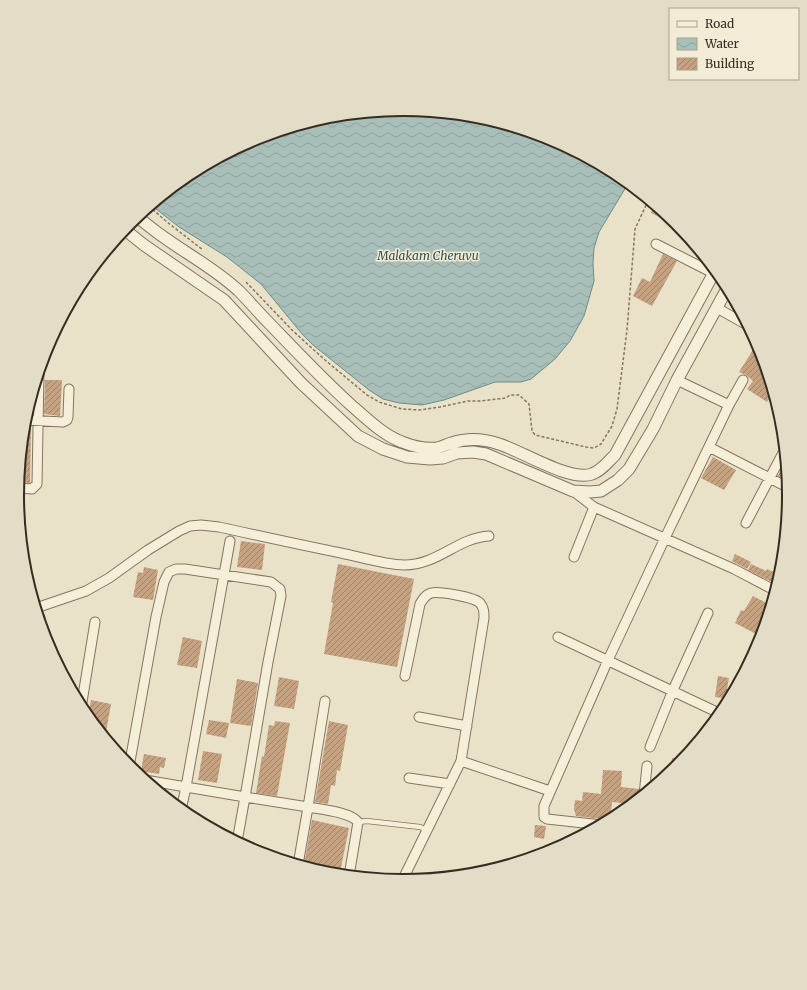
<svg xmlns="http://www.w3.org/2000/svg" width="807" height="990" font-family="Merriweather,serif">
<defs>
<pattern id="water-waves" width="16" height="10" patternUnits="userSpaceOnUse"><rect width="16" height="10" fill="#a8beb9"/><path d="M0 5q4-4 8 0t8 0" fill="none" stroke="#91a39f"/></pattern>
<pattern id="building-hatch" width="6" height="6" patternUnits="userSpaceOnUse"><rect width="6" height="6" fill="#c4a282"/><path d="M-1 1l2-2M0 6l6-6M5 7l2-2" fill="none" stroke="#a0846a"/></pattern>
</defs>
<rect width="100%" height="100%" fill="#eae2c8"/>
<path fill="url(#water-waves)" stroke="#708c87" d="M404,109L479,116L552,138L618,174L629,182L599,232L594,248L593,263L594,281L584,316L570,341L555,359L531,379L521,382H495L444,400L422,405L399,403L383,399L369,390L313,345L302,334L261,284L227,257L179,227L151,205L189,174L256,138L328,116Z"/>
<path fill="url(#building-hatch)" d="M655,204L677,222L678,223L677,226L651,213Z
M663,254L677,261L652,306L633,296L642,278L650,282Z
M758,342L774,392L767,402L747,389L753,381L746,375L739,372Z
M45,380H62L60,416L44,414Z
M33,393L32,414H26Z
M781,414L783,420L784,430L774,424Z
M24,426H31L30,483L18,482Z
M713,457L736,470L724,490L701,478Z
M786,459L789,481L778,476Z
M241,541L265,544L262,570L237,567Z
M735,554L751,562L747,569L732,561Z
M338,564L414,579L397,667L324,654L333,603L331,602Z
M751,564L766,571L767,569L781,575L778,585L748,570Z
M144,567L158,570L153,600L133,597L138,572L143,573Z
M753,596L772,606L762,637L735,623L741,610L744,611Z
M183,637L202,641L197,668L177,665Z
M718,676L729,678L727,689L735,690L730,699L715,697Z
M279,677L299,681L294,709L274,706Z
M237,679L258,683L251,726L230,723Z
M91,700L111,704L106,732L100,731L88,717Z
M209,720L229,723L226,738L206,734Z
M275,721L290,723L277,796L256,793L262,756L264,757L269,725L274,726Z
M329,721L348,725L340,771L337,770L335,786L331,785L328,804L315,802Z
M203,751L222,754L217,783L198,780Z
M144,754L166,758L164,768L160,767L159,774L141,771Z
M672,758L684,759L677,768L671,767Z
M603,770L622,771L621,787L639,789V800L633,804L612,802L610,821L607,822L603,819L576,816L574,809L575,800L582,801L583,792L601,794Z
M312,820L349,828L340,872L304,865Z
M535,825L546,826L544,839L534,837Z"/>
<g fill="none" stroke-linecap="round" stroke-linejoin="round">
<g stroke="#84755f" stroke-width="6">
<path id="service" d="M358,822L367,821L420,827L427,830"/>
</g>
<g stroke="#84755f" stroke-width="11">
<path id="minor" d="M656,244L713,273
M717,308L749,326
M677,380L729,405
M24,420L63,422L67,420L68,417L69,389
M709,447L789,488
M18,488L32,489L37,484L39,372
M573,491L594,507L574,557
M594,507L734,569L776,591
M746,523L785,449
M36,608L86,591L109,578L148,550L179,531L190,526L201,525L219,527C260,536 301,545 341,553C360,557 386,565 404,565C438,565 457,538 489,536
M40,621V618
M558,637L721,714
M325,701L308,807C320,809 351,812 358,822L349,876
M81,708L95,622
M419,717L467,726
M650,747L673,690L708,613
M461,761L550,791
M129,767L156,617L164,582L169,572L176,569H185L271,582L280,589L281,596L268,662L245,797L186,787L181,810
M409,778L450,784
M145,780L186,787L230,541
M644,795L647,766
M602,825L547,819L544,817V806L608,660L665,538L729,405L743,380
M237,842L245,797L308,807L298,865
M402,881L461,761L484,618C484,612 484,608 480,603C474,597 439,591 431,593C425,595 423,599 420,604L405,676"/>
</g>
<g stroke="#84755f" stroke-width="13">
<path id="tertiary" d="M137,216C168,245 208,262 239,291C249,301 258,312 268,322C295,350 322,379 351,405C366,418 383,435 402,442C412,446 426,449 437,448C442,447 447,444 452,443C467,438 484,439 499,444C522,451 570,482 592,474C601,471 608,462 615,455L716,269
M124,229L144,245L224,300L301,383L358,436L383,449L407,457L430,459L443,458L457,453L473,452L486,454L573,491L590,492L601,491L618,480L629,469L653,429L677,380L728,287"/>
</g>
<path stroke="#84755f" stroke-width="1.5" stroke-dasharray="3 2" stroke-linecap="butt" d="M149,206L167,222L203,250
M246,282L293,331L325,360L367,395L379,402L402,409L419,410L440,407L468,401H480L506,398L510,395H519L529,404L532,431L535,435L586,447L594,448L601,444L612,426L617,409L627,330L635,229L649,199"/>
<use href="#service" stroke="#f5efda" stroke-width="4.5"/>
<use href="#minor" stroke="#f5efda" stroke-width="9"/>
<use href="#tertiary" stroke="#f5efda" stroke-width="11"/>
</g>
<g text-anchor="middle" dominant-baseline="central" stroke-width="3" stroke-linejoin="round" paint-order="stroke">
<g font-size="12" font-style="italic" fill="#325354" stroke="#f2ecd6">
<text x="428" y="255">Malakam Cheruvu</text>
</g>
</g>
<path d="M0 0H807V990H0ZM24 495a379 379 0 1 1 758 0a379 379 0 1 1-758 0Z" fill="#e3ddc8" fill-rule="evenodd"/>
<path fill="none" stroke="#362c21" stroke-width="2" d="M24 495a379 379 0 1 1 758 0a379 379 0 1 1-758 0Z"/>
<rect x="669" y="8" width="130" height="72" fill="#f2ecd6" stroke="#a79f8e"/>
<rect x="677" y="21" width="20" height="6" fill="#f5efda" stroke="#a79f8e"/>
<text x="705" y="28" font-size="12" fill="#362c21">Road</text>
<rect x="677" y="38" width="20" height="12" fill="url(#water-waves)" stroke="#a79f8e"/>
<text x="705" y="48" font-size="12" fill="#362c21">Water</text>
<rect x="677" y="58" width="20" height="12" fill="url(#building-hatch)" stroke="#a79f8e"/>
<text x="705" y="68" font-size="12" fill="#362c21">Building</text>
</svg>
